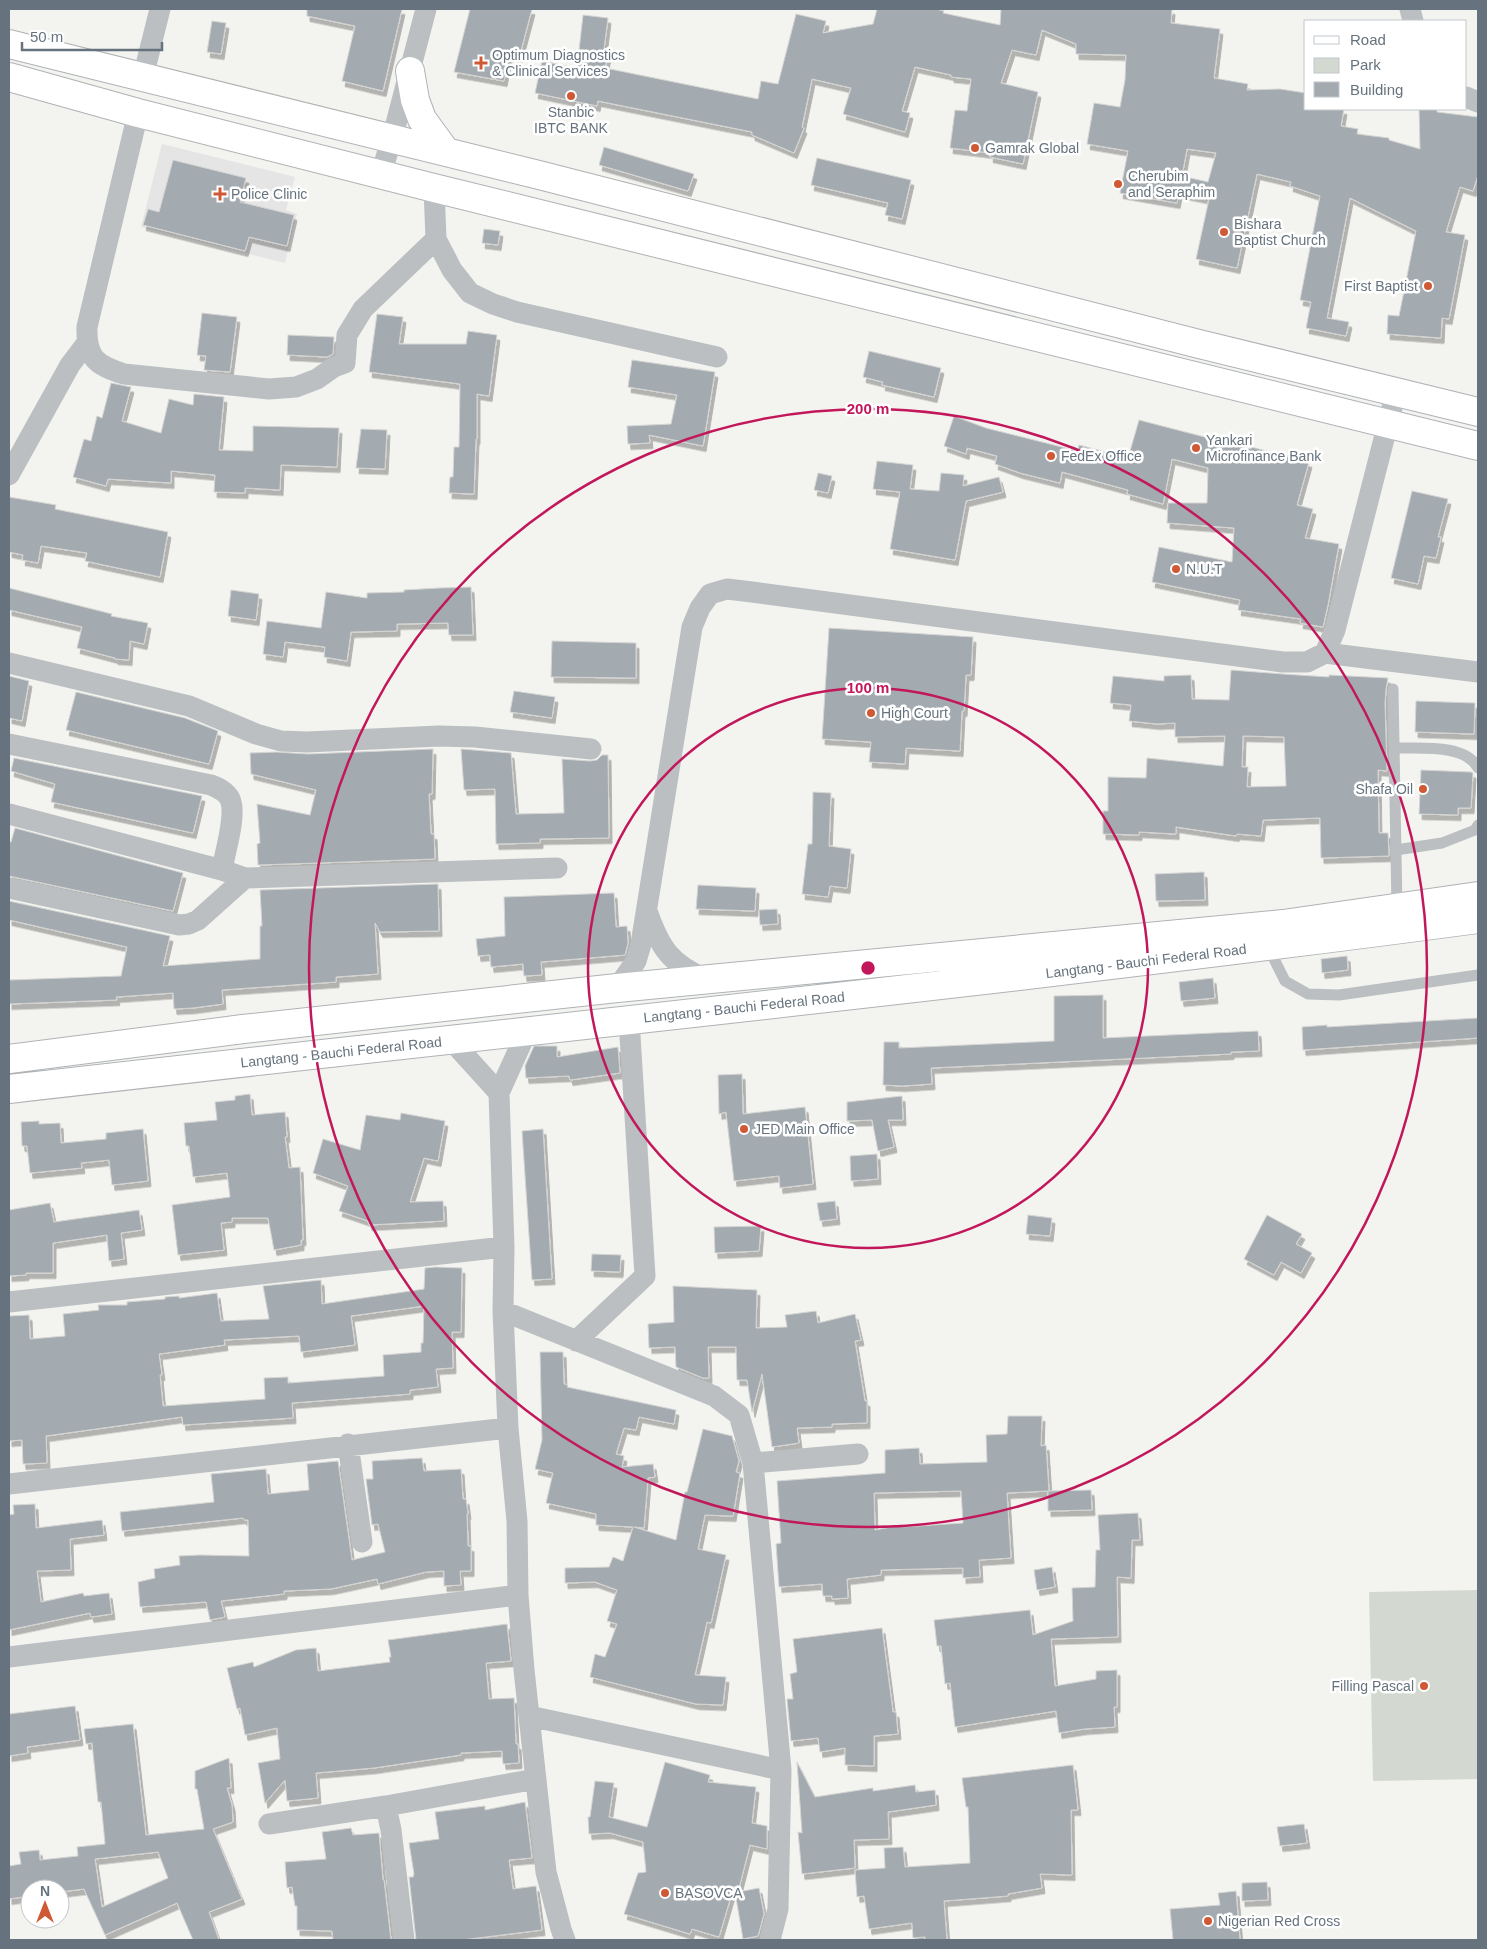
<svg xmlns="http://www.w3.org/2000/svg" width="1487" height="1949" font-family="Helvetica,sans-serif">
<defs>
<filter id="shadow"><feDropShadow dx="3" dy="5.5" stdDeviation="0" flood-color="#0004"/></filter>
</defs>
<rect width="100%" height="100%" fill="#f3f4f0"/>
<path fill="#e4e5e4" d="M162,144L295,177L286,210L297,214L285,263L141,227Z"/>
<path fill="#d3d8d0" d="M1478,1590V1779L1373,1781L1369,1592Z"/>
<path fill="#a4abb0" stroke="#d5d5d3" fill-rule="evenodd" filter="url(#shadow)" d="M307,9H402L383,91L342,81L355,26L307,16Z
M470,9H532L519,58L509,56L504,81L454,72Z
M877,9H935L944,11L943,13L1000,25L1001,9H1172L1171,23L1220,29L1214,78L1248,84L1247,90L1280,89L1306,93V109H1344L1341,126L1358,129L1357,134L1389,138V140L1420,149L1419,109H1437V112L1478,117V175L1473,191L1460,187L1446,232L1465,235L1449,319L1442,318L1441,338L1387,334L1388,315L1399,316L1416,231L1350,198L1327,318L1349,322L1346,336L1306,328L1311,302L1300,300L1320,196L1290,186L1291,182L1257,174L1237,268L1196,259L1209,199L1179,193L1177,203L1120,193L1128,151L1087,144L1094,103L1120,107L1125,80L1126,55L1076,54V44L1042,30L1036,55L1012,50L1001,83L1038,92L1023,164L990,157L991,153L950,148L955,110L967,111L971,79L951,77V75L915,67L902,111L910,113L905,132L843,114L851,88L812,79L802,127L804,128L794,153L752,135V132L598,101L597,106L535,93L542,61L577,68L583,15L608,18L604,49L609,50L605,68L758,99L761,81L778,84L796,14L826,21L823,33L873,24ZM1187,149L1216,153L1208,182L1182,176Z
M212,21L226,23L221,54L207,52Z
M604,147L694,174L688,191L599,165Z
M817,158L911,180L902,219L885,215L888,203L811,185Z
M173,160L246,178L240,202L294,215L287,246L249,237L245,251L143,225L148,209L159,212Z
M484,229L500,231L498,245L482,243Z
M202,313L237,317L230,372L204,370L206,356L197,355Z
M377,314L403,317L399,344H466L468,331L497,335L489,396L477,394V439H476L474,494L449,493L450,477H453L454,447H459L460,384L369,372Z
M288,335L334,337L333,354L327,357L287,355Z
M869,351L941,368L934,397L882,385L883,382L863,377Z
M632,360L715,372L703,446L649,435L650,443L628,444L627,426L671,424L677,395L628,387Z
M111,383L131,387L122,421L161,433L169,399L193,405L194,394L224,397L219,450L253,451V426L339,428L337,467L281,465L280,490L245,488V493L214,492L215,475L171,471V483L108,479L106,486L73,477L84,439L91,441L97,416L102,418Z
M954,416L986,428L1078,451L1079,445L1128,458L1139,420L1251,449V447L1309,462L1297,505L1313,509L1305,538L1339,544L1328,605L1323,627L1300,623L1301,619L1238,610L1240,600L1152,582L1159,547L1232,562L1234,528L1167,523L1168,503H1207L1208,468L1172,459L1163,504L1127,494L1128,490L1062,472L1060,483L1020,473L995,464L997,456L967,448L966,454L944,446Z
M361,429L387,430L385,469L356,468Z
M877,461L913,465L910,489L939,491L941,473L964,475L963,486L999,477L1003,492L966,501L955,560L890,549L900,492L873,489Z
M818,473L832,476L828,493L814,490Z
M1412,491L1448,499L1438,537H1441L1436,558L1424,556L1418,584L1391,578Z
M9,497L56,505L55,509L168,532L160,577L85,561L87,553L41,546L38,563L22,560L23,555L9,552Z
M471,587L473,635H449L448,623L397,624V631L351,632L347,661L324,657L325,647L285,642L283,657L263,654L267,621L321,628L326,592L367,598V593L404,592V590L439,588Z
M9,588L112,614L111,616L148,623L144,644L130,641L129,660L115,659V658L77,648L82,627L9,610Z
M231,590L259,594L256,620L228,616Z
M829,628L973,637L971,675H966L964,711H962L960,751L906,748L905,764L869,762L871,742L822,739Z
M552,641L636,643V678L551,677Z
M1231,670L1283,674L1329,677V675L1388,678L1386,689L1385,703L1387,771L1378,770L1379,833H1388L1389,856L1321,858L1320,818L1263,820L1261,836L1237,834L1236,836L1176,827V834L1139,832V835L1103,834V811H1108V777L1146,778L1147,758L1223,766L1225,736L1175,737V723L1157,724L1129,721L1131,705L1110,703L1113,676L1164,681V676L1191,675L1192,699L1229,700ZM1243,736L1284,737L1286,786L1247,787L1248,767H1242Z
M9,676L29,681L22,721L9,718Z
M514,691L555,697L552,718L510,712Z
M76,692L185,718L218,731L209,764L66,730Z
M1416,701L1475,703L1474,734L1415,732Z
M433,749L432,794H429L431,834H434L435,859L258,865L257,844L260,843L257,804L310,815L316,790L251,774L250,753L276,752L308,754Z
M461,749L511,753L516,814L564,813L562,759L590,761L597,760L602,755H608L609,838L540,839V843L496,844L495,789L464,790Z
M14,758L202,796L193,833L51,802L55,784L11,771Z
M1421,770L1471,772L1473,773L1471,808H1458V815L1419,814Z
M813,792L831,793L829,846L851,849L847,888L830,886L828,897L802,894L808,844H812Z
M15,828L183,873L173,911L9,876V842H11Z
M1204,872L1205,900L1156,901L1155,874Z
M438,884L439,931L380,932L375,923L378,974L336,977V982L222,990L223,1004L193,1008L174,1009L173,993L116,997L117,1000L9,1004V980L121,976L127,947L9,920V901L170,936L163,966L260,959V926H262L260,890Z
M698,885L756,888L755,911L696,909Z
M614,893L616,927L627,926L628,943L625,955L541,962L542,975L524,976L523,964L491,967L490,955L478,956L476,939L505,936L504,897Z
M777,909L778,924L760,925L759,910Z
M1347,956L1348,970L1322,973L1321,959Z
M1213,978L1215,998L1181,1001L1179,982Z
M1103,995V1038L1258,1031L1259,1051L1231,1052V1054L931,1068L932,1084L902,1086L883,1085L884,1042H899V1048L1054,1041V996Z
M1478,1018V1038L1303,1050L1302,1027L1327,1025V1027Z
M534,1046H557V1057L618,1047L620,1073L570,1080L569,1076L526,1078L525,1066Z
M742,1074L743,1114L805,1107L813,1184L780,1188L779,1176L734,1181L726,1112L719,1114L718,1075Z
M250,1094L252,1115L285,1112L287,1137H285L289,1168L300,1167L303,1240H301V1245L274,1250L268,1218H232V1222L221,1223L224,1250L178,1255L172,1205L230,1197L227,1173L193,1177L189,1146H186L184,1123L217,1120L215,1102L235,1100V1096Z
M902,1096L903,1120H888L894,1147L878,1151L872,1120L847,1121V1102Z
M401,1113L445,1121L438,1161L424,1158L410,1202L443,1201L444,1221L369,1225L368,1221L339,1211L348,1186L313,1173L323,1139L360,1150L366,1115L400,1120Z
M39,1121V1124L60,1123L61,1143L106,1139V1133L143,1129L148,1181L112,1185L109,1160L81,1163L82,1168L30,1173L27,1146H22L21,1122Z
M543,1129L552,1279L532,1280L522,1131Z
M877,1154L878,1179L851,1181L850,1156Z
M835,1201L837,1219L820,1221L817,1203Z
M50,1203L54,1222L139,1210L142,1230L121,1233L124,1259L109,1261L107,1235L53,1243V1273H26V1275L9,1276V1210Z
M1028,1215L1052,1218L1050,1236L1026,1234Z
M1267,1215L1302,1234L1296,1244L1312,1253L1301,1273L1281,1262L1274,1275L1244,1259Z
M761,1226L759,1251L715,1253L714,1227Z
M592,1254L621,1255L620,1272L591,1271Z
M436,1267L462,1268L461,1332H452L453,1368L436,1369L438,1387L410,1390V1394L292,1403L293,1418L183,1425L182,1417L46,1436L47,1463L23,1464L22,1440L9,1441V1316L29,1315L30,1339L65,1336L63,1314L99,1310L98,1305H127V1302L165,1299V1297L179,1296V1298L217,1293L221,1321L269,1319L263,1286L321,1280L322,1304L424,1289L425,1268ZM424,1306L423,1343H421V1352L383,1355L384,1376L288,1383V1377L264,1378L265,1399L163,1406L160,1375H162L159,1354L225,1345L224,1340L299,1336L301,1352L355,1345L351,1316Z
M673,1286L757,1290L756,1328L787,1327L785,1315L816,1311L818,1323L855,1314L861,1340L855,1341L865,1401H867V1423L832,1424V1427L797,1428L799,1443L772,1447L762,1374L752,1412L747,1380H737L736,1347H708L709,1378H703L676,1367L675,1347L649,1348L648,1324L674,1322Z
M540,1352H563L564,1384L568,1385L567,1387L676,1410L674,1424L639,1417L636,1430L624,1428L616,1454L624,1456L622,1467L653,1464L655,1477L648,1478L644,1528L634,1527L676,1540L685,1492H687L703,1429L732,1436L739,1461L736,1472L740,1473L733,1516L705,1515L698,1549L726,1555L711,1623L707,1622L695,1675L726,1677L723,1705L696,1704L590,1677L595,1654L605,1657L617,1624L607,1621L617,1590L595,1582L565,1583V1568L609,1567L613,1557L623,1561L633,1527L596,1525V1514L546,1503L553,1473L535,1469L542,1440Z
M1008,1416H1042L1041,1446L1046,1445L1049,1491L1007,1493L1011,1558L979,1560L980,1577L963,1578V1568L881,1570V1575L847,1579L848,1598L832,1599V1596H823L822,1584L779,1587L776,1544L781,1543L777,1481L885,1473V1450L919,1448L920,1464L987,1462L986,1435L1007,1434ZM961,1491L963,1523L902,1527V1525L875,1530L874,1493Z
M422,1458L424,1471L461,1469L463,1499H466L468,1514H467L468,1546H471V1571H460L461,1585L444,1586V1571L426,1572L378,1584L377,1579L331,1589L284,1591V1594L221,1601L225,1617L210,1620L206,1602L140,1607L138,1582L155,1578L154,1569L180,1565L179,1556L200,1555L249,1556L248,1520H244L243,1518L122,1531L120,1512L214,1502L211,1474L266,1469L268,1494L309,1490L307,1464L338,1461L352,1560L385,1552L378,1524L372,1525L366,1479H373L372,1461Z
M1091,1490L1092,1510L1048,1511V1491Z
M35,1504L36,1528L102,1520L104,1535L70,1539L71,1570L37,1571L41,1602L83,1593L84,1596L109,1593L112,1614L91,1617L90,1613L9,1630V1515L14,1514L13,1505Z
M1138,1513L1140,1540H1132L1131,1578L1117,1577L1118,1637L1051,1639L1055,1686L1096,1679V1671L1117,1670V1707H1114L1115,1727L1084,1729L1059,1733L1056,1711L955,1727L950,1683L945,1684L941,1646H937L934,1620L1030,1610L1033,1635L1073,1621L1072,1588L1095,1587L1096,1550H1100L1098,1515Z
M1052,1567L1055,1587L1037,1590L1034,1570Z
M507,1624L511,1661L486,1663L489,1699L514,1698L516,1744H518L519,1763L503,1764L502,1751L461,1753V1755L374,1768L316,1773L318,1798L287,1801L285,1780L265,1803L258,1763L280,1759L277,1728L245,1735L240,1708L237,1709L227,1668L253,1662L254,1667L296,1650L316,1648L318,1671L390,1662L389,1657H391L388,1640Z
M882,1628L893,1712H896L898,1734L874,1736V1766L845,1765V1748L820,1752L818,1738L791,1741L787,1699H793L790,1674L797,1672L793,1639Z
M75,1706L80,1740L27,1747L28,1753L9,1756V1714Z
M133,1724L146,1835L204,1829L197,1789H195V1771L229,1758L231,1788H227L232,1805L233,1822L213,1829L242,1899L209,1912L219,1940H193L177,1903L105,1935L84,1889L60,1892V1889H30V1896L9,1899V1866L21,1864L19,1852L39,1850L40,1860L78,1856L77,1847L105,1844L101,1802H98L92,1743L86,1744L84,1729ZM158,1852L168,1878L102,1907L95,1859Z
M665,1762L710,1775L708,1782L756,1787L752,1823L767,1826V1849L750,1845L738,1892L759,1888L764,1914L758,1936L743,1939L734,1886L719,1937L692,1929L690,1934L624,1914L638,1873L646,1872L643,1842L610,1833L589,1834L588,1817H590L595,1781L614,1783L609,1817L647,1827Z
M797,1762L815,1797L873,1788V1791L915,1785L916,1792L935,1790L936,1805L888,1812L889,1839L854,1840L855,1868L802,1874L798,1832L802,1833Z
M1073,1765L1078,1810H1071L1072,1875L1040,1874L1042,1888L1008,1894V1896L944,1901L947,1940H925V1937L913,1938L912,1923L869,1929L864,1896L857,1897L855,1870L885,1868L884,1848L903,1847L905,1867L970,1863L968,1807H966L962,1778Z
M525,1802L532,1858L509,1860L513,1889L536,1886L542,1930L462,1940H416L409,1877H413L414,1874L409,1843L439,1839L435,1812L485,1806V1810Z
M1304,1824L1307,1843L1280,1846L1277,1827Z
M351,1828L353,1835L379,1833L383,1880H384L391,1940H333L332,1931L297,1930V1906H295L292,1887L287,1888L285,1862L326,1859L322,1832Z
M1267,1882L1268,1900L1242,1901V1883Z
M1236,1891L1240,1940H1173L1170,1909L1220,1905L1218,1893Z"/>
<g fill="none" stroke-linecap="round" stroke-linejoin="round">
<g stroke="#afb3b6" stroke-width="30">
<path id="primary" d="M9,1059L243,1029L617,988L1283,924L1478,896
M9,1089C499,1033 989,984 1478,919"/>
</g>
<g stroke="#afb2b5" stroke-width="30">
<path id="trunk" d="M9,44L539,175L1199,344L1478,412
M410,71L415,100L422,119L446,152
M9,77L138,113L434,188L1478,446"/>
</g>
<path stroke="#bbbfc2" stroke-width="11" d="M1393,689L1397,908
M1394,748C1418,749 1465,743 1478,768
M1396,850L1442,843L1475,830L1478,825
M1268,947L1285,981L1308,994L1339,995L1478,975"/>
<path stroke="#bbbfc2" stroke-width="21" d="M1410,9L1413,21
M143,77L160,9
M1466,97L1478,102
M138,113L87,327C86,358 96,365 124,374L269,389L296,387L317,379L334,367L345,363L347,335L363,309L436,239
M381,173L392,139L426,9
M434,188L436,239L452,270L470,293L493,304L517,312L717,357
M9,475L70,365L86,344
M1325,653L1478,672
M9,663L189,706L256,734L281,741L307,742L439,736L475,737L591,749
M9,744L211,785C218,788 226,791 230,799C237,815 225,851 222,870
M9,814L222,870L245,878L557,868
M9,888L179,925L189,924L198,920L245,878
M647,911C660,948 670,964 708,980
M617,988L636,961L641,944L692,627L700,608L710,594L727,589L752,592L1283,662H1307L1325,653L1335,630L1396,392
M527,1031L499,1093L504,1247L503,1311L508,1428L517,1521L518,1595L524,1670L546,1872L561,1929L565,1940
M451,1040L499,1093
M9,1302L504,1247
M503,1311L714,1396L739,1415L753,1463L781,1770L778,1909L770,1940
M576,1341L645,1276L629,1020
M348,1444L362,1542
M753,1463L858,1454
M9,1484L508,1428
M9,1657L518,1595
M529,1716L781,1770
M269,1824L386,1806
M404,1940L391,1830L386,1806L536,1779"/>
<use href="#primary" stroke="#fff" stroke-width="28"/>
<use href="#trunk" stroke="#fff" stroke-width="28"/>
</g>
<g fill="none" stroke="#c2185b" stroke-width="2.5">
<circle cx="868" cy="968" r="280"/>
<circle cx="868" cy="968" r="559"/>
</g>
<g fill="#cf5934" stroke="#fff" stroke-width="2">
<path d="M478.5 55.5h5v5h5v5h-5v5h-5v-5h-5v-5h5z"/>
<circle cx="571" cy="96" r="5"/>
<circle cx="975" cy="148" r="5"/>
<circle cx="1118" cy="184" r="5"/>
<path d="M217.5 186.5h5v5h5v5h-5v5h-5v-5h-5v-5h5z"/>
<circle cx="1224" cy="232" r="5"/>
<circle cx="1428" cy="286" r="5"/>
<circle cx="1196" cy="448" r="5"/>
<circle cx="1051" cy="456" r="5"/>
<circle cx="1176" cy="569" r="5"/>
<circle cx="871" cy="713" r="5"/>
<circle cx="1423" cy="789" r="5"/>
<circle cx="744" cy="1129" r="5"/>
<circle cx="1424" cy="1686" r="5"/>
<circle cx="665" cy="1893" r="5"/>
<circle cx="1208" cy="1921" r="5"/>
</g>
<g text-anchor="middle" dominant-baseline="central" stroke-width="5" stroke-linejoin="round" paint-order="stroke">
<g font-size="14" fill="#66737e" stroke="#fff" text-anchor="start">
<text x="492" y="55">Optimum Diagnostics<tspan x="492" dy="16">&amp; Clinical Services</tspan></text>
<text x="571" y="112" text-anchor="middle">Stanbic<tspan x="571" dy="16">IBTC BANK</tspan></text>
<text x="985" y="148">Gamrak Global</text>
<text x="1128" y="176">Cherubim<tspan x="1128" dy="16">and Seraphim</tspan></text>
<text x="231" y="194">Police Clinic</text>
<text x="1234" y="224">Bishara<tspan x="1234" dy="16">Baptist Church</tspan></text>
<text x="1418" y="286" text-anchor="end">First Baptist</text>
<text x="1206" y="440">Yankari<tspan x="1206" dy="16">Microfinance Bank</tspan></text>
<text x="1061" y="456">FedEx Office</text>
<text x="1186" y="569">N.U.T</text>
<text x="881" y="713">High Court</text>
<text x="1413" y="789" text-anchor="end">Shafa Oil</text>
<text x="754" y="1129">JED Main Office</text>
<text x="1414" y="1686" text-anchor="end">Filling Pascal</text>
<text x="675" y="1893">BASOVCA</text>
<text x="1218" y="1921">Nigerian Red Cross</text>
</g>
<g font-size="14" fill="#66737e" stroke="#fff">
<text transform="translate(1146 961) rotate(-7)">Langtang - Bauchi Federal Road</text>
<text transform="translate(744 1007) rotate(-6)">Langtang - Bauchi Federal Road</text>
<text transform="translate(341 1052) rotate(-6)">Langtang - Bauchi Federal Road</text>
</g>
</g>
<circle cx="868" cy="968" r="8" fill="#c2185b" stroke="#fff" stroke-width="2.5"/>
<g font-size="15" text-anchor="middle" font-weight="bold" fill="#c2185b" stroke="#fff" stroke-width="5" stroke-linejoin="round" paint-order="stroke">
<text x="868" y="414">200 m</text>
<text x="868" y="693">100 m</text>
</g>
<rect width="1487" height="1949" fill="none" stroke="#66737e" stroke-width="20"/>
<rect x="1304" y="20" width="162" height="90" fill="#ffffff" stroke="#c2c7cb"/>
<rect x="1314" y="36" width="25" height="8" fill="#ffffff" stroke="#c2c7cb"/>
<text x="1350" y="45" font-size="15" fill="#66737e">Road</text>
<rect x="1314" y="58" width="25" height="15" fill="#d3d8d0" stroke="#c2c7cb"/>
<text x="1350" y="70" font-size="15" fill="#66737e">Park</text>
<rect x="1314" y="82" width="25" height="15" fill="#a4abb0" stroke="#c2c7cb"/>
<text x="1350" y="95" font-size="15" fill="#66737e">Building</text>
<g transform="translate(45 1904)"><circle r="24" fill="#ffffff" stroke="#c2c7cb"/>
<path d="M0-4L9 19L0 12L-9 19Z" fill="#cf5934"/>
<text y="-8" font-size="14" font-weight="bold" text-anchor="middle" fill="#66737e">N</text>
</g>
<path d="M22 42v8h140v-8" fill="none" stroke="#66737e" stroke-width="2.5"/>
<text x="30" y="42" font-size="15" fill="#66737e" stroke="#ffffff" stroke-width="4" paint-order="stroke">50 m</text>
</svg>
